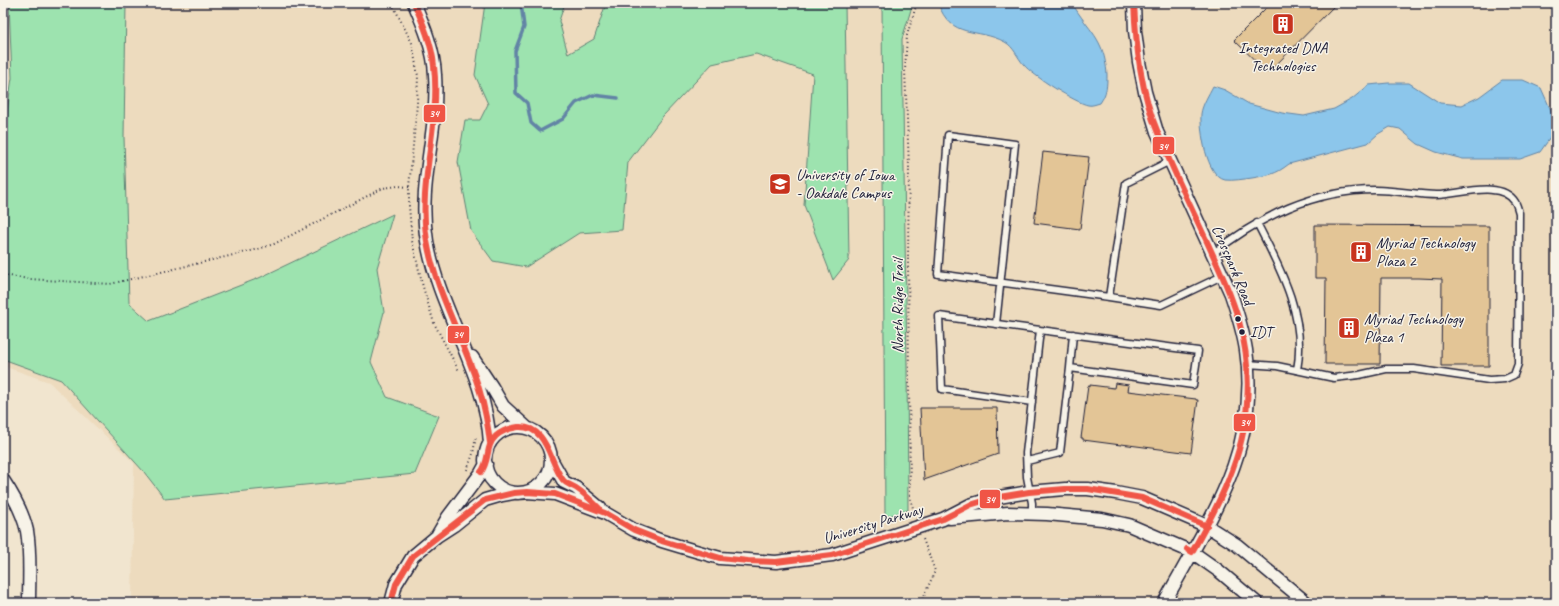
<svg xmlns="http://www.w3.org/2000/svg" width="1559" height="606" font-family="Caveat,sans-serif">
<rect width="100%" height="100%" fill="#f1e5cf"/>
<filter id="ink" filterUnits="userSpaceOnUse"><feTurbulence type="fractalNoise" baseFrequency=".025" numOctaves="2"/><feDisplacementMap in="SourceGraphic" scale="8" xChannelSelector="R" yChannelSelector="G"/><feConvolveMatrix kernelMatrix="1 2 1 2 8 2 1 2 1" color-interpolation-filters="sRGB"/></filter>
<g filter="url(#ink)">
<path fill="#eddbbe" d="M3,3H1556V603H132L134,463L49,382L3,366Z"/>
<path fill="#9de3af" stroke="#608275" d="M9,3H126L124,137L129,303L149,321L259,278L393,214L377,268L384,312L371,362L387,397L439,416L415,474L165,499L144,472L61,380L3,359V139L12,78Z
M485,3H565L559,21L568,54L594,39L606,3H845L849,260L833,280L804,205L813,74L756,54L712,64L663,116L628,162L622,230L579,233L526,267L493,261L471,231L458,162L465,120H480L488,104L475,75Z
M882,3H913L902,39L907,367L908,510L885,517Z"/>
<path fill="#8cc6eb" stroke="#6284a5" d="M938,3H1072C1089,32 1104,37 1107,74C1107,86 1107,93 1100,103C1096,104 1092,106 1088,105C1076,103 1032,75 1024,65C1017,57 1014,47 1005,42C977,27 951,40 938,3Z
M1502,80H1523L1541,88L1554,117L1550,138L1540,152L1520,159H1463L1436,152L1418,144L1400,129L1390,127L1378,134L1368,143L1289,164C1275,175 1269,175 1252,178C1244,179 1233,181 1225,180C1206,176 1200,130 1201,114C1202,105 1209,94 1213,86L1225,90L1249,104L1282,113L1304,116L1334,109L1352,99L1369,85L1388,83H1409L1440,103L1462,105L1479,97Z"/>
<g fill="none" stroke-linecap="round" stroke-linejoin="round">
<path stroke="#6284a5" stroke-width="3.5" d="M521,3L524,27L515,51L516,93L527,103L531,123L540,131L563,119L576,103L593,95L618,98"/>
</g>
<path fill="#e3c596" stroke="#22223b" d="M1271,3H1337L1268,73L1234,40Z
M1043,152L1089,157L1080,229L1034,223Z
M1315,225L1489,226V366H1441L1442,279L1419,278H1381L1380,364H1325L1326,278H1315Z
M1115,383L1129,385L1128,391L1196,399V400H1198L1191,453L1121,444V445L1083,440V438H1081L1088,386L1090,387V385L1114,388Z
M920,408H997L998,454L924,480Z"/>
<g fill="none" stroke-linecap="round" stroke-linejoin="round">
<g stroke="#22223b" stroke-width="9">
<path id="service" d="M1257,223C1280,268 1307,317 1297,370
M1212,254C1261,216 1313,190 1376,190C1396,190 1417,195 1437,195C1458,195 1501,179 1515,202C1517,205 1518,210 1519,213L1518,364L1514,375L1505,379L1489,380L1414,369H1386L1359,375L1334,378L1277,366L1247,364
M1109,297L1161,305L1222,276
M996,324C1002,264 1009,204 1015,144L948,135L938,274L1109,297L1126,183L1170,161
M1070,368L1073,334
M1032,402L942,389L939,316L1040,330
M1027,461L1060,453L1070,368L1193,385L1198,351L1040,330L1026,453L1027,477L1032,503V514"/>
</g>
<g stroke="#22223b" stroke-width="15">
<path id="minor" d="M414,3C424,26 434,50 435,75C439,131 417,185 427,241C439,311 486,373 490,443
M1134,3L1135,31L1139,62L1145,92L1157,132L1231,294C1237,312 1243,331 1246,350C1261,448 1208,522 1164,603
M472,357L492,387L503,406L527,428
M485 460a33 33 0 1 1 66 0a33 33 0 1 1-66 0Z
M551,459L564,482L576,488L600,508
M3,480C13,495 23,513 27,531C31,554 29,579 29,603
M527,492L555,494L605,513L634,530L662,541L692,550L720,558L776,562L832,555L943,519L970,505L993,498L1029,492L1065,489H1088L1116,493L1142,498L1207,526L1237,545L1307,603
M950,518L1008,513L1047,514L1102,519L1129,525L1192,552L1219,571L1257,603
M438,534L448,517L481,473L486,464
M391,603L396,584L413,556L437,536L454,525L485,500L502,495L513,493"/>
</g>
<path stroke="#22223b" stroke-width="2" stroke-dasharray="1 3" stroke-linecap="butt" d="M392,3L412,43L418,76L417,104L409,187V206L412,241L423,287L434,323L459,371
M3,275L29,279L110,284L255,250L274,244L383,188L398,186L409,187
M467,470L473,454L476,436
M915,515L910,498L908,259L909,166L905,70L907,35L917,3
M921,603L935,571L923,539"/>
<use href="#service" stroke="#f7f3e8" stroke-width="6"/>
<use href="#minor" stroke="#f7f3e8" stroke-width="12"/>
<g stroke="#f7f3e8" stroke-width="9">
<path id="bus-1" d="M414,3C423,23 432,44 434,66C441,125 417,183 427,241C436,294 465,341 480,392C485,409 488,426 490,443
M1134,3C1136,47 1141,93 1158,133C1173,171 1191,207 1208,244C1233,299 1252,340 1247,403C1244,457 1218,506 1192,552L1187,549
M481,472C490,461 485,446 496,436C503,430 510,428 518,427C548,425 549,462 563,480C566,484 571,485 576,488C584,493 592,501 599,508
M391,603L396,584L413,556L485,500L514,493L527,492L555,494L605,513L634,530L662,541L720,558L748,561L776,562L832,555L943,519L970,505L993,498L1029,492L1065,489H1088L1142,498L1207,526"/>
</g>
<use href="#bus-1" stroke="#f05546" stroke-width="6"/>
</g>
</g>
<defs>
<g id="building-square" transform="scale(1.15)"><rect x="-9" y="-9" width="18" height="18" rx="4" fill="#c8321e" stroke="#f7f3e8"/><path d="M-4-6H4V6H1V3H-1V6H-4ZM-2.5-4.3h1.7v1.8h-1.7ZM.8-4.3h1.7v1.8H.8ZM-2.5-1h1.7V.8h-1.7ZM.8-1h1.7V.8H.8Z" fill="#fff"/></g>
<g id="university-square" transform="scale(1.15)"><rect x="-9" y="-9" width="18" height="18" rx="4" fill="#c8321e" stroke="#f7f3e8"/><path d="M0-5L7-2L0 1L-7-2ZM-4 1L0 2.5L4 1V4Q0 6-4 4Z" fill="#fff"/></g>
</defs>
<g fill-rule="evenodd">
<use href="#building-square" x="1283" y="24"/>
<use href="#university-square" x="780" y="184"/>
<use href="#building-square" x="1361" y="252"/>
<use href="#building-square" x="1349" y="328"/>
</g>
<g fill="#22223b" stroke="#f7f3e8" stroke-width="1.5">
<circle cx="1238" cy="319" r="3.5"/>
<circle cx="1242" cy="332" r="3.5"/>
</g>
<g text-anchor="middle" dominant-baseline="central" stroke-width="3" stroke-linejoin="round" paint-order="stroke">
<g font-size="15" fill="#22223b" stroke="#f7f3e8" text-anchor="start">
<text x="1250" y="332">IDT</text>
</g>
<g font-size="16" fill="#22223b" stroke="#f7f3e8" text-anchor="start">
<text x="1283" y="48" text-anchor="middle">Integrated DNA<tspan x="1283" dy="18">Technologies</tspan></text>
<text x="796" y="175">University of Iowa<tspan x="796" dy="18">- Oakdale Campus</tspan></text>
<text x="1376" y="243">Myriad Technology<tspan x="1376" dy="18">Plaza 2</tspan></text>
<text x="1364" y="319">Myriad Technology<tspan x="1364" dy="18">Plaza 1</tspan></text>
</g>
<g font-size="16" fill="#22223b" stroke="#f7f3e8">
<text transform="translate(1233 265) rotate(67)">Crosspark Road</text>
<text transform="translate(898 306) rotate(-90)">North Ridge Trail</text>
<text transform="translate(873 524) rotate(-17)">University Parkway</text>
</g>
</g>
<g stroke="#f7f3e8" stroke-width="1.5">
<rect x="423" y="104" width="23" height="19" rx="4" fill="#f05546"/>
<rect x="1152" y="136" width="23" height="19" rx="4" fill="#f05546"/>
<rect x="447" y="325" width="23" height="19" rx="4" fill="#f05546"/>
<rect x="1233" y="413" width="23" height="19" rx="4" fill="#f05546"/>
<rect x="979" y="489" width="22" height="20" rx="4" fill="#f05546"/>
</g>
<g font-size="11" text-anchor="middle" font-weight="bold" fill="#fff">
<text x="434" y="117">34</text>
<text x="1163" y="150">34</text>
<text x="458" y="338">34</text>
<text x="1245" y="426">34</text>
<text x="990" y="503">34</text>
</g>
<rect width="1559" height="606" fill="none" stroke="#f7f3e8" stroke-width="16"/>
<rect x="8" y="8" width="1543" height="590" fill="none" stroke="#22223b" stroke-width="1.5" filter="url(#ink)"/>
</svg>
